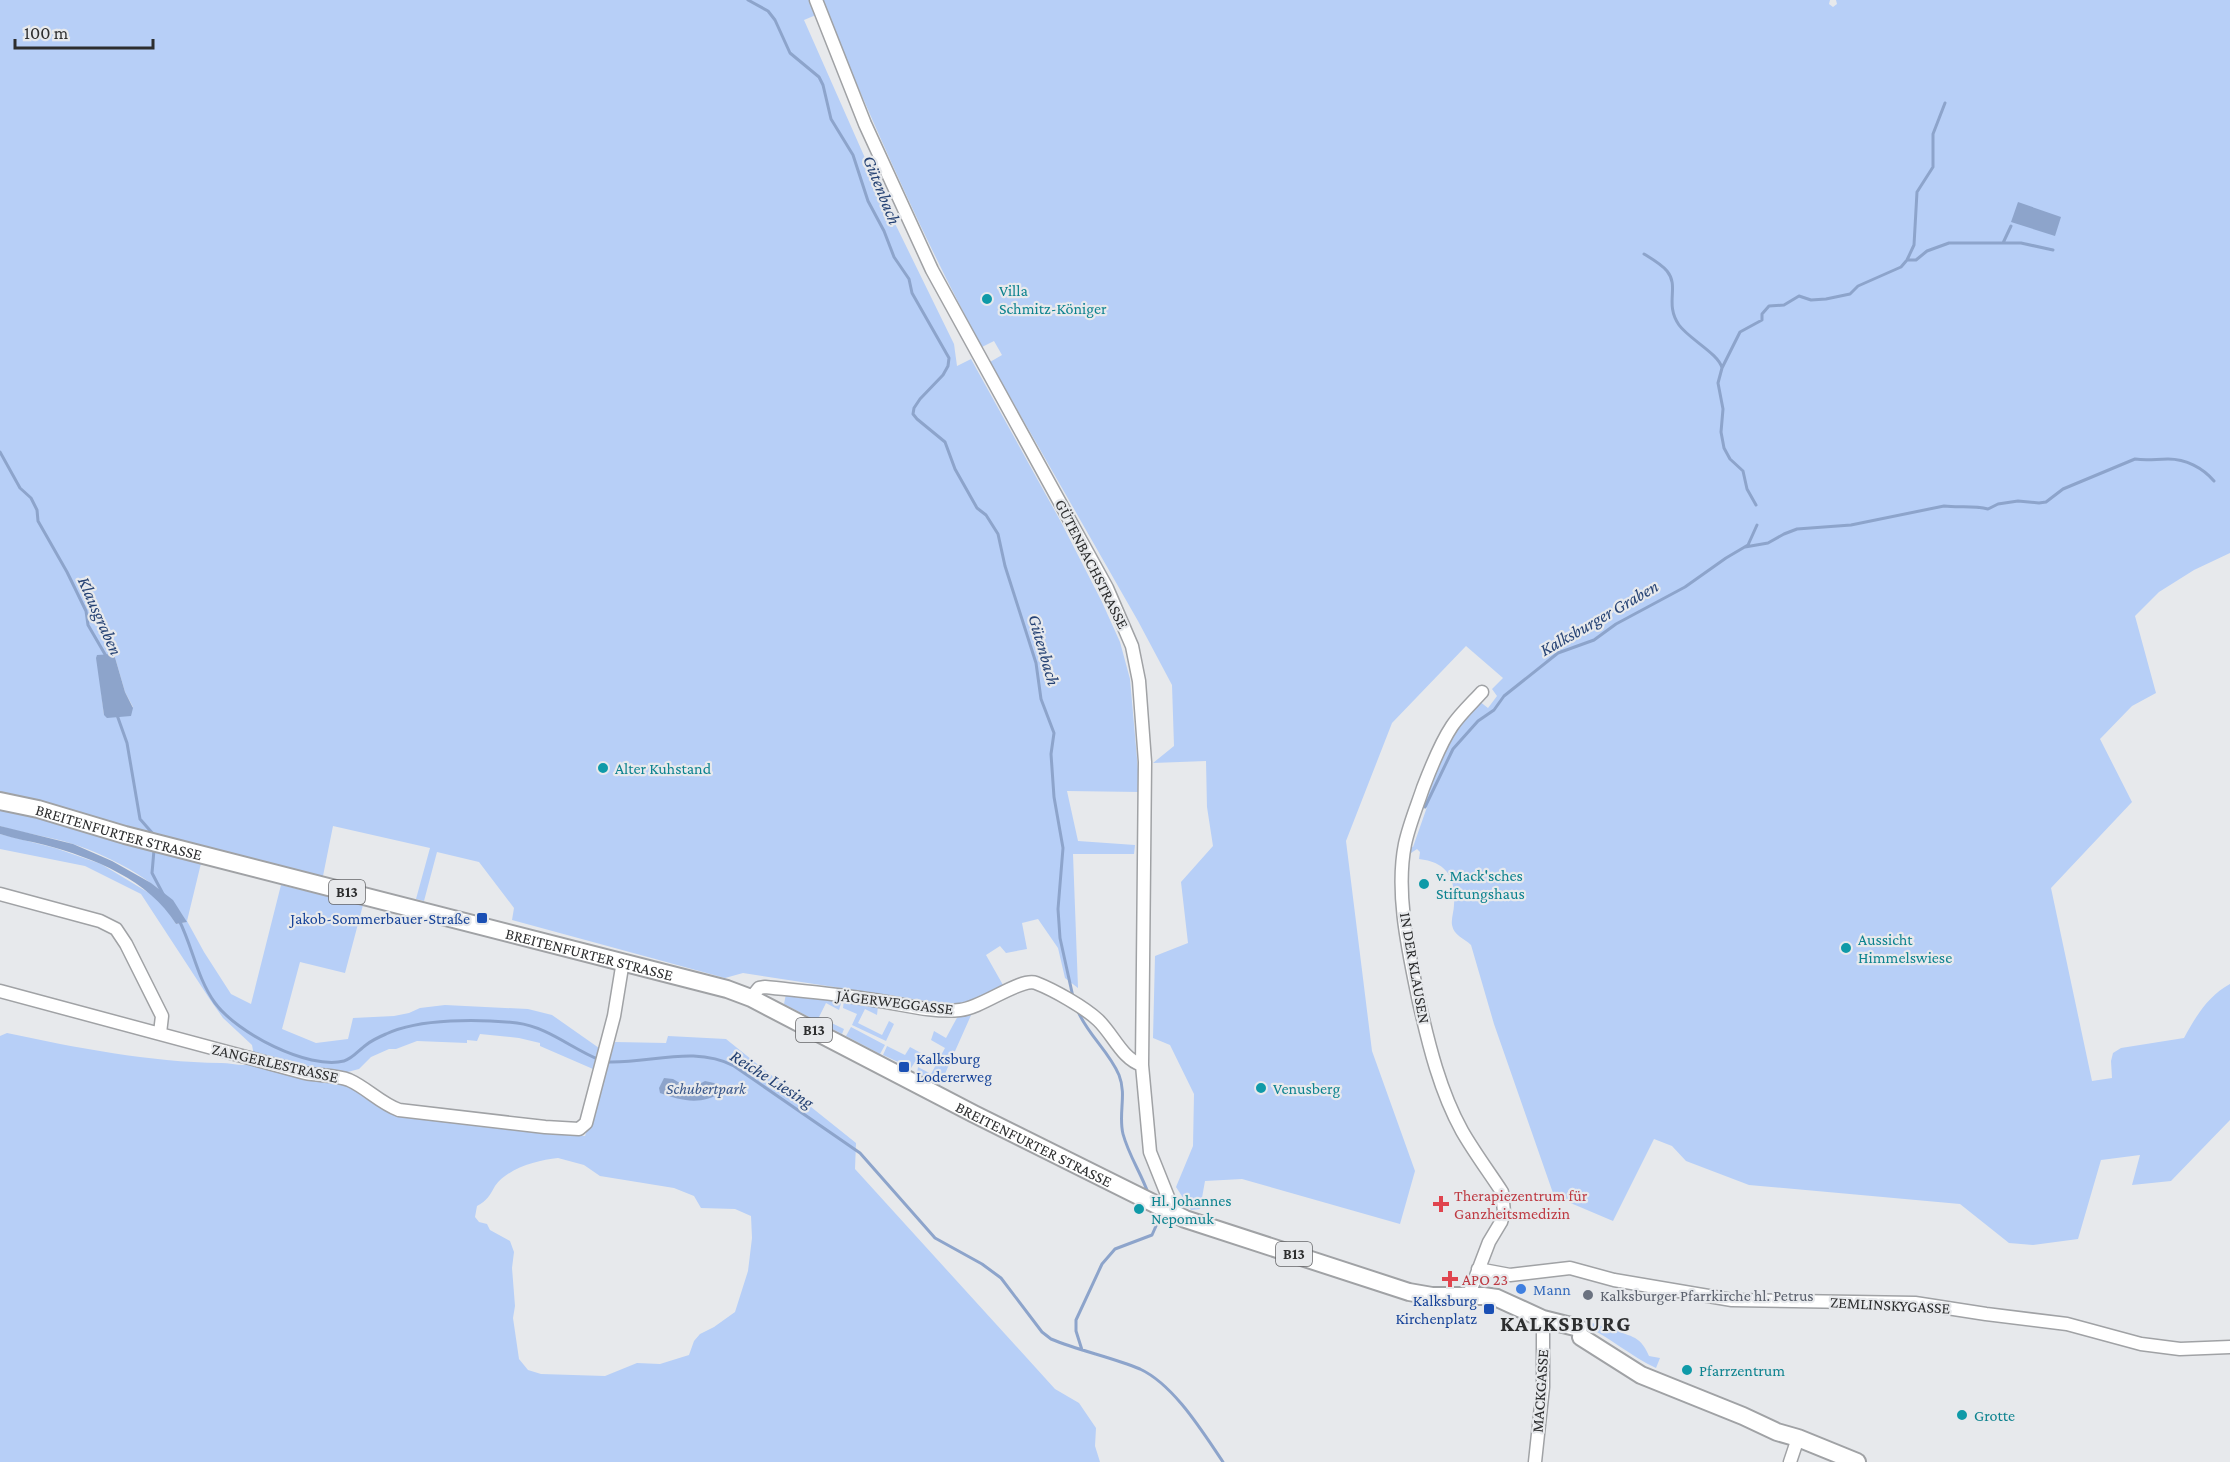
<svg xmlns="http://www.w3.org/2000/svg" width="2230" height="1462" font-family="'Crimson Pro',serif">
<rect width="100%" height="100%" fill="#e7e9ec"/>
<path fill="#b7cff7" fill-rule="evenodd" d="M0,0H810L816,15L804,20L884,201L954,344L957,366L971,359L1061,522L1102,602L1120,642L1130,679L1140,792L1067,791L1078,841L1135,845L1134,854H1073L1078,988L1065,978L1058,948L1038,919L1022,923L1027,949L1006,953L1000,946L986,955L1003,985L973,1000L952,1005L743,973L725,978L512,920L514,908L479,862L437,852L424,901L416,899L430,848L333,826L322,881L204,851L187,921L204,952L231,994L251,1004L281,885L363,905L345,973L300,962L282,1029L316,1043L348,1039L353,1018L394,1016L409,1013L420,1008L445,1005L528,1009L552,1015L599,1048L593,1069L540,1046V1043L519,1038L480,1034L477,1041L467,1040V1043L417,1041L396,1049H389L371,1057L359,1069L340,1074H329L254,1056L252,1045L223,1018L209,998L141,894L85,866L0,849V834L55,848L101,864L154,896L167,910L176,924L186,922C170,886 110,856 73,844C49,836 24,834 0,826ZM114,654L125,692L133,707L104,715L100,682Z
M821,0H1830L1829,4L1833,7L1837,4L1836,0H2230V553L2194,570L2159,592L2135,616L2156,693L2132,706L2100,739L2132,802L2051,888L2092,1081L2112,1078L2111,1061L2113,1053L2121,1048L2184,1038C2196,1016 2208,996 2230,984V1120L2171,1181L2132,1185L2140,1155L2101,1160L2078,1239L2033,1245L2009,1243L1960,1204L1749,1185L1686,1161L1672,1146L1654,1139L1613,1221L1554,1196L1494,1024L1471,945C1464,938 1454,936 1452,925C1451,919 1454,911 1454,905C1456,878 1447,862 1419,859L1420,852L1417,849L1408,855L1410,846L1413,847L1427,807L1421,805L1447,741L1479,701L1488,708L1497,696L1492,689L1503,678L1466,646L1392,723L1346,841L1372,1051L1415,1171L1400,1224L1242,1179L1205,1181L1200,1209L1191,1210L1176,1187L1193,1146L1194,1094L1170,1045L1153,1038L1155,956L1188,943L1181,882L1213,846L1207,807L1206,761L1153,763L1174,746L1172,685L1138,621L990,362L1002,355L994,341L982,347C921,235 871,118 821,0Z
M786,994L842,1000L839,1010L826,1003L819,1017L844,1029L842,1034L784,1004Z
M844,1000L878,1006L877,1015L865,1009L858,1023L882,1035L889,1021L894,1024L886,1041L852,1025L857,1014L843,1008Z
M972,1013L940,1085L917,1073L918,1067L931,1074L945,1048L931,1040L934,1031L946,1038L959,1014Z
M851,1027L885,1045L880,1054L846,1036Z
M7,1033C78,1048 148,1062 221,1063C232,1063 242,1067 252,1064L345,1084L363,1093L383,1110L399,1114L585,1136L615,1042L666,1043L668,1036L726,1039L856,1143L855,1169L1055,1389L1079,1403L1096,1428L1095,1446L1100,1462H0V1036ZM558,1158L584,1165L600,1176L674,1188L694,1196L701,1208L735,1209L751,1216L752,1238L748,1271L735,1312L714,1327L700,1334L694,1341L689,1355L660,1364L637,1363L605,1376L541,1374L528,1370L519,1359L513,1318L515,1306L512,1268L514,1252L510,1241L490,1230L487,1224L479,1222L475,1217L477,1206C487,1201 490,1195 495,1186C508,1168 537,1160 558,1158Z
M887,1046L905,1055L910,1047L921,1053L911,1068L883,1055Z
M1586,1321L1605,1327L1610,1326C1629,1339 1639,1332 1649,1356L1660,1358L1656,1368C1630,1356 1610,1337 1585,1326Z"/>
<path fill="#8da4cb" d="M2018,202L2061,217L2055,236L2011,222Z
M114,654L125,692L133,708L131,716L107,718L104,715L96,658L97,655Z
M0,826L73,844L112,861L151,883L173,900L187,922L176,924C149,880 94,858 45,845C30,841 15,839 0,834Z
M664,1078L673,1079L690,1089L705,1081L714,1083L723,1091C702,1106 682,1101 660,1093L659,1088Z"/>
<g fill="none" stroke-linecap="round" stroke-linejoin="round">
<path stroke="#8da4cb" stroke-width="3" d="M748,0L768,11L775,20L790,53L819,77L823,85L831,119L853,155L868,201L884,231L894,257L909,279L912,293L949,358L948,366L943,375L920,399L914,408L913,414L917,419L945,442L955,469L977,508L986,515L998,534L1005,566L1036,663L1041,699L1054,733L1051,754L1054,797L1063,848L1058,909L1060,938L1073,997
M2003,243L2011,226
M1644,254C1652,259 1661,264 1667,271C1680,287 1664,303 1679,325C1689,339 1719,354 1722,368
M1907,260H1916L1927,251L1949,243H2021L2053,250
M0,452L20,488L31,498L37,510L38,521L67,572L86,611L88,625L106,656
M1756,505L1747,489L1743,471L1730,459L1724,448L1721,432L1723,409L1718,383L1722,368L1740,332L1762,320V314L1769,306L1784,305L1799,296L1811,300L1826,299L1850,294L1858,286L1901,267L1907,260L1914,245L1917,192L1933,167V134L1945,103
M1745,547L1768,543L1784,534L1797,529L1851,525L1944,506C1959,508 1973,505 1988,509L1998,504L2018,501L2039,503L2046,502L2063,489L2135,459C2147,461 2156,459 2168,459C2186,459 2203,468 2214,481
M117,715L127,743L140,819L154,835
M1425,807L1453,749L1478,721L1494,710L1504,696L1558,653L1594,640L1616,624L1685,587L1726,558L1748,545L1757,525
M154,850L152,873L163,894
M179,920C193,948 197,978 215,1003C237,1033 308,1070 344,1061C352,1059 359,1050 366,1045C372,1040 379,1037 386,1034C420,1018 480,1019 517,1023C548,1027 572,1049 600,1060
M1077,1009C1086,1033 1109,1051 1119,1075C1127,1095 1118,1114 1123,1134C1129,1156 1141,1173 1148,1193
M607,1062C649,1064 694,1045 734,1066L860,1153L935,1238L982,1264L1001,1278L1042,1332L1051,1339C1080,1351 1111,1357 1140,1369C1174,1385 1202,1431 1223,1462
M1082,1350L1076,1331V1320L1102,1264L1115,1249L1152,1235L1156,1226L1154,1211"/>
<g stroke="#a0a2a5" stroke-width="15">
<path id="minor" d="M816,0L865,124L932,270L1107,588L1132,646L1139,681L1145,762L1142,1065L1150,1152L1170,1202L1172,1213
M0,894L100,921L116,929L126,944L162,1016L160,1033
M0,991L305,1073C319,1076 336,1075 349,1080C367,1088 380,1103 399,1110L545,1127L579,1129L586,1123L614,1016L623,961
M751,998L759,988L765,987C802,991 838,994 874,1000C902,1004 932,1013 960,1010C982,1008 1021,977 1036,983C1054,990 1084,1007 1098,1020C1113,1034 1122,1059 1142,1065
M1478,1269L1510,1275L1570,1268L1614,1280L1732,1300L1915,1303L1986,1314L2067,1324L2141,1344L2180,1349L2230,1347
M1468,1297L1489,1242L1501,1222L1504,1212L1502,1192C1489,1172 1474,1152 1462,1131C1440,1091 1429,1046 1419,1002C1409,953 1395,894 1405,844C1409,825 1417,806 1423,788C1431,767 1440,744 1452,726C1460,714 1472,703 1482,692
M1535,1462L1543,1387V1319
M1790,1462L1798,1438"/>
</g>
<g stroke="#a0a2a5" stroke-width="20">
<g id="major">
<path id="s1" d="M0,801L38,809L125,835L727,989L751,998L974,1114L1185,1219L1409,1292L1432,1296H1483L1497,1298L1543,1319L1579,1328"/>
<path d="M1581,1337L1641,1375L1743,1416L1777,1432L1798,1438L1857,1462"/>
</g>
</g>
<use href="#minor" stroke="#fff" stroke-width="12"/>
<use href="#major" stroke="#fff" stroke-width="16"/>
</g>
<g fill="#0f9aa8" stroke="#e7e9ec" stroke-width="2">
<circle cx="987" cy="299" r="6"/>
<circle cx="603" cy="768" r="6"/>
<circle cx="1424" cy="884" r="6"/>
<circle cx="1846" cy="948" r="6"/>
<circle cx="1261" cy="1088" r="6"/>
<circle cx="1139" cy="1209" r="6"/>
<circle cx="1687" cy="1370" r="6"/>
<circle cx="1962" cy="1415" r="6"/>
</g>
<g fill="#1a4fb4" stroke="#e7e9ec" stroke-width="2">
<rect x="476" y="912" width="12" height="12" rx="3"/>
<rect x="898" y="1061" width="12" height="12" rx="3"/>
<rect x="1483" y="1303" width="12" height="12" rx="3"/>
</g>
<g fill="#e0444e" stroke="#e7e9ec" stroke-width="2">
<path d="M1438 1195h6v6h6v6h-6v6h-6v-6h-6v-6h6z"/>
<path d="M1447 1270h6v6h6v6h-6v6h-6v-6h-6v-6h6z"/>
</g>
<circle fill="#3f7fe0" stroke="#e7e9ec" stroke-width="2" cx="1521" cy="1289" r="6"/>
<circle fill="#6b7280" stroke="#e7e9ec" stroke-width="2" cx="1588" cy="1295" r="6"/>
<g text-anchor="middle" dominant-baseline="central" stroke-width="4.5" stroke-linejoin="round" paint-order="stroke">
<g fill="#e7e9ec" stroke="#656668" stroke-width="1.5">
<rect x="329" y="880" width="36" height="24" rx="4.5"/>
<rect x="796" y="1018" width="36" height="24" rx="4.5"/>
<rect x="1276" y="1242" width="36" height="24" rx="4.5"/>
</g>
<g font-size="15" font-weight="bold" fill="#2d2e2f">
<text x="347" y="892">B13</text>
<text x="814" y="1030">B13</text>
<text x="1294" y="1254">B13</text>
</g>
<g font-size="16" fill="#0d838f" stroke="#e7e9ec" text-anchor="start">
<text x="999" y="290">Villa<tspan x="999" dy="18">Schmitz-Königer</tspan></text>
<text x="615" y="768">Alter Kuhstand</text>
<text x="1436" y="875">v. Mack'sches<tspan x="1436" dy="18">Stiftungshaus</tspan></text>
<text x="1858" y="939">Aussicht<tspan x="1858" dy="18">Himmelswiese</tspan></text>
<text x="1273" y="1088">Venusberg</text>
<text x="1151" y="1200">Hl. Johannes<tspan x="1151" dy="18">Nepomuk</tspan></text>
<text x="1699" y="1370">Pfarrzentrum</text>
<text x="1974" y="1415">Grotte</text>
</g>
<g font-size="16" fill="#2d2e2f" stroke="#e7e9ec">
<text transform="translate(1092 564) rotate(63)">GÜTENBACHSTRASSE</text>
<text stroke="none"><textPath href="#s1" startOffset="123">BREITENFURTER STRASSE</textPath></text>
<text stroke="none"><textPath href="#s1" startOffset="609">BREITENFURTER STRASSE</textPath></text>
<text transform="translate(1415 968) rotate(80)">IN DER KLAUSEN</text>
<text transform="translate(895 1002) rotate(7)">JÄGERWEGGASSE</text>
<text transform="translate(275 1063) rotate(13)">ZANGERLESTRASSE</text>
<text stroke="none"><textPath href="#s1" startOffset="1095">BREITENFURTER STRASSE</textPath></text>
<text transform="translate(1890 1305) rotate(3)">ZEMLINSKYGASSE</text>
<text transform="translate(1540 1391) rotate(-86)">MACKGASSE</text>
</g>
<g font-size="16" fill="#164399" stroke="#e7e9ec" text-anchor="end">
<text x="470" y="918">Jakob-Sommerbauer-Straße</text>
<text x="916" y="1058" text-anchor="start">Kalksburg<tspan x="916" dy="18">Lodererweg</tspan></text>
<text x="1477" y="1300">Kalksburg<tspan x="1477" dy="18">Kirchenplatz</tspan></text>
</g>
<g font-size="16" font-style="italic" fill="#39578b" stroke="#e7e9ec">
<text x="706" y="1088">Schubertpark</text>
</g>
<g font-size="16" fill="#be3a42" stroke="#e7e9ec" text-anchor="start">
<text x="1454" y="1195">Therapiezentrum für<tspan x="1454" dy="18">Ganzheitsmedizin</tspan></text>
<text x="1462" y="1279">APO 23</text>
</g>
<g font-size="16" fill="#366cbe" stroke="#e7e9ec" text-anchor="start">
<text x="1533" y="1289">Mann</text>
</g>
<g font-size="16" fill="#5b616d" stroke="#e7e9ec" text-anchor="start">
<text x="1600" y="1295">Kalksburger Pfarrkirche hl. Petrus</text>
</g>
<g font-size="18" font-style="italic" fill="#254274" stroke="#e7e9ec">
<text transform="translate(882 190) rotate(68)">Gütenbach</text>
<text transform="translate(100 616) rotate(66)">Klausgraben</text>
<text transform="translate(1599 618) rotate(-30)">Kalksburger Graben</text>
<text transform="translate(1044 650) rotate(74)">Gütenbach</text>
<text transform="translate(772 1079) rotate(32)">Reiche Liesing</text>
</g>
<g font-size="22" font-weight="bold" letter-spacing="1.5" fill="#2d2e2f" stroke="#e7e9ec">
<text x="1566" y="1323">KALKSBURG</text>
</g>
</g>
<path d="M15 39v9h138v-9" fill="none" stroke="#2d2e2f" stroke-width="3"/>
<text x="24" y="39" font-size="18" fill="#2d2e2f" stroke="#e7e9ec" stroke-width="4.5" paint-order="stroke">100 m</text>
</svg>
